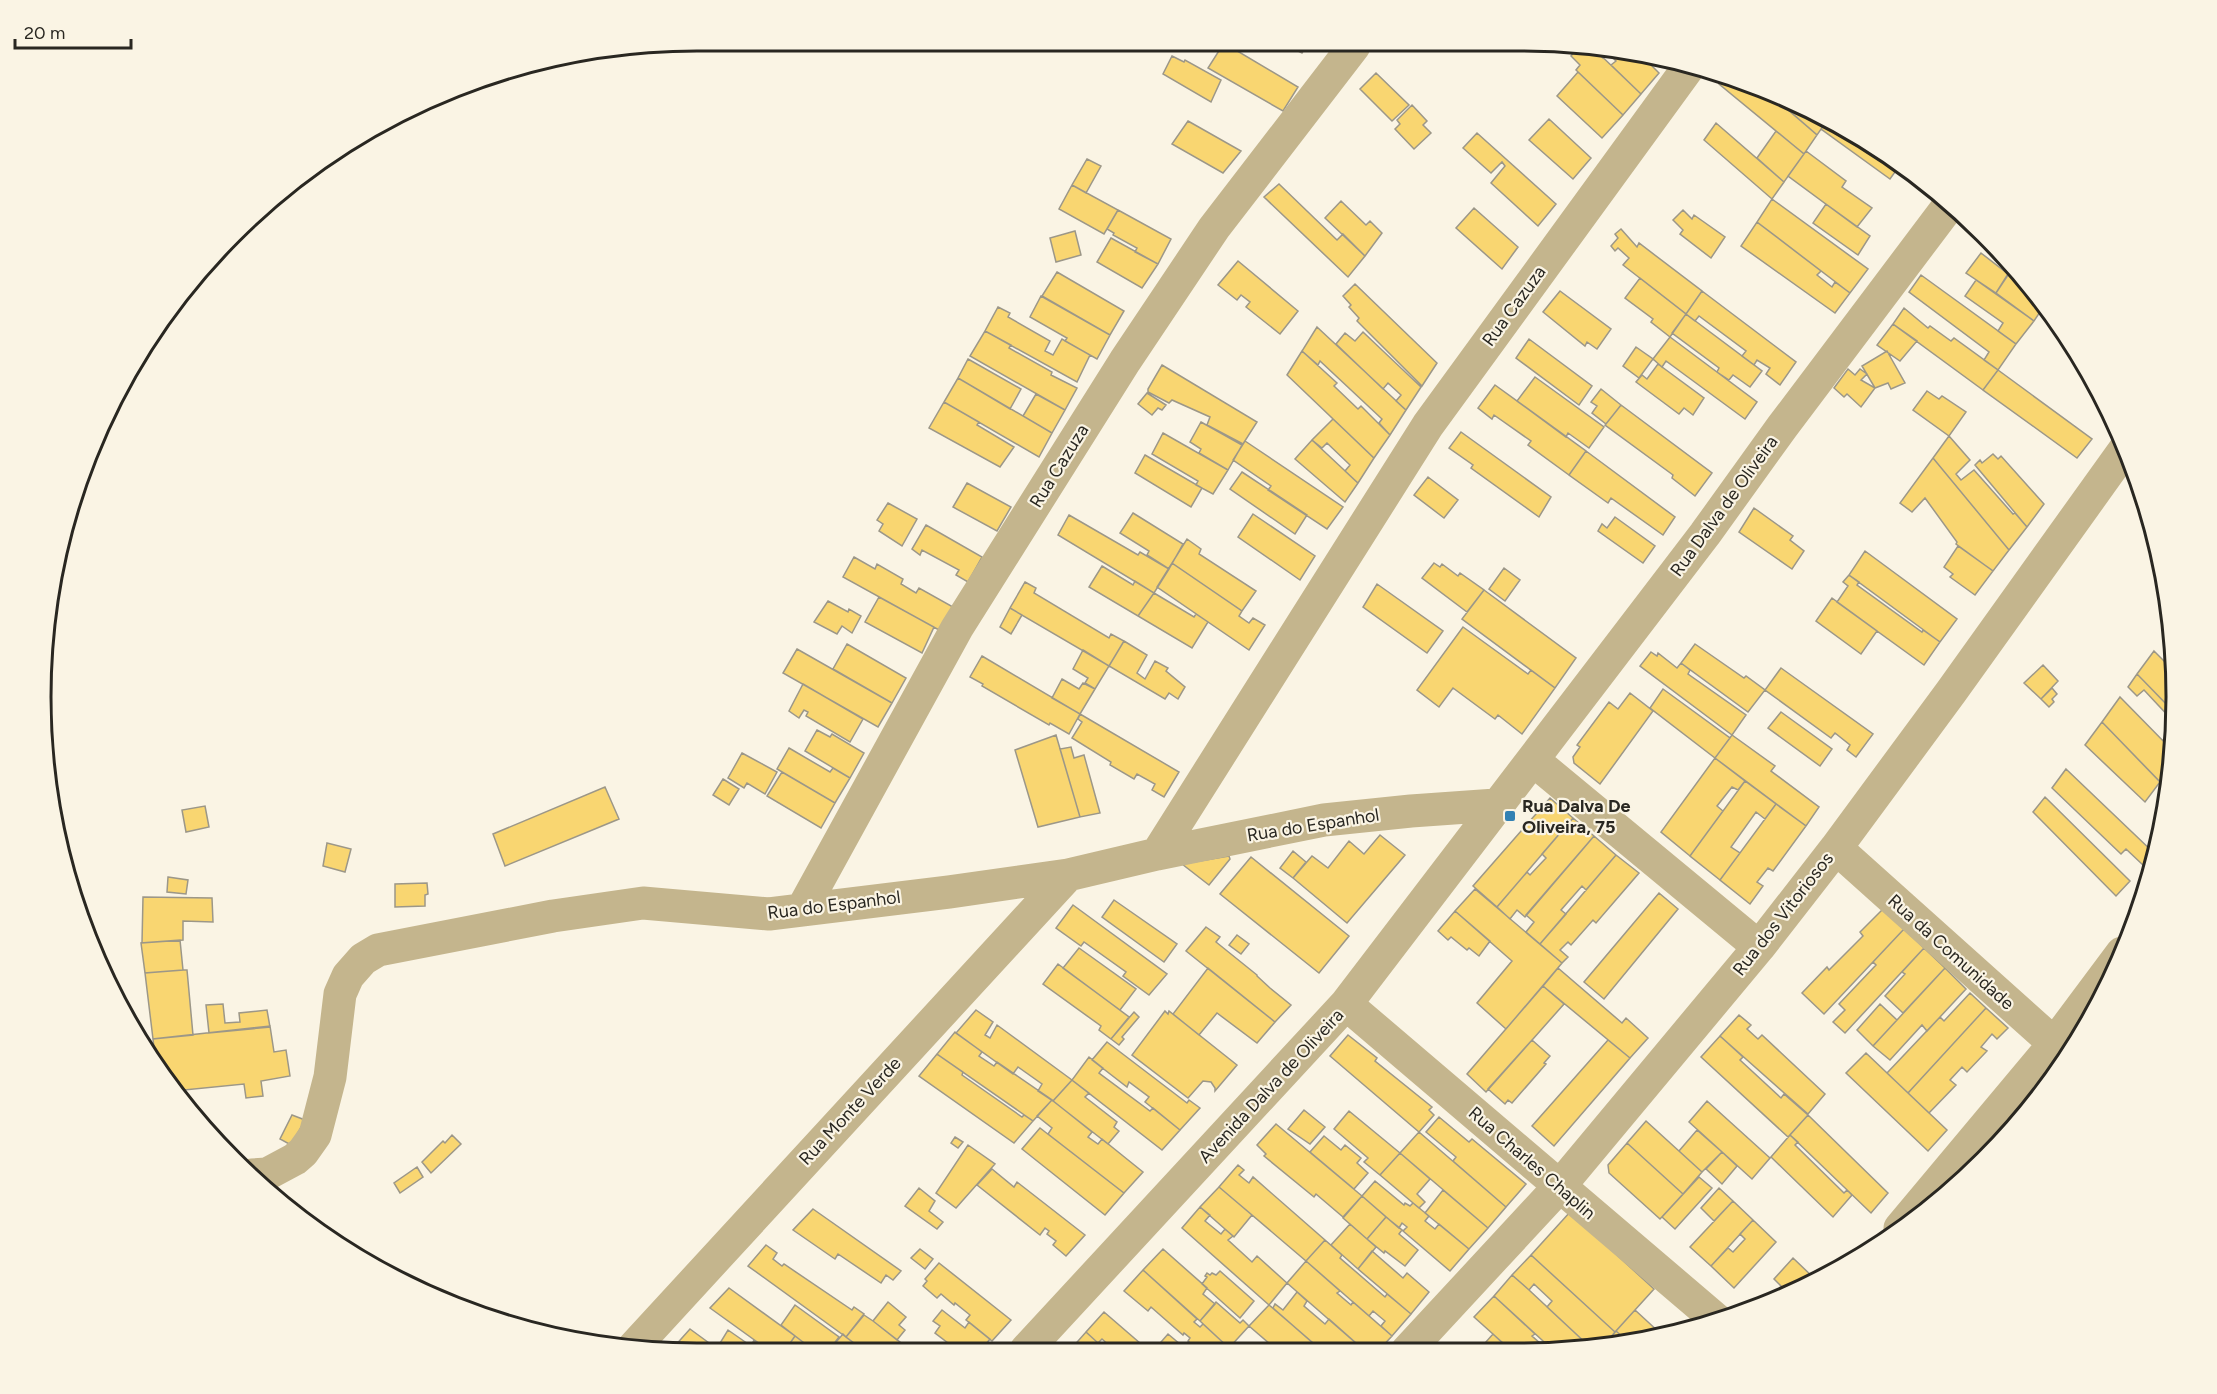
<svg xmlns="http://www.w3.org/2000/svg" width="2217" height="1394" font-family="Figtree,sans-serif">
<rect width="100%" height="100%" fill="#faf4e4"/>
<path fill="#f9d671" stroke="#9c9788" stroke-width="1.5" d="M1222,46H1229L1298,87L1283,111L1208,68Z
M1288,46H1306L1302,53Z
M1591,46L1641,94L1623,115L1576,70L1580,65L1571,56L1574,52Z
M1601,46L1642,56L1659,73L1641,94L1611,65L1616,61L1607,52L1603,58L1596,51Z
M1172,56L1184,62L1185,60L1221,80L1211,102L1163,74Z
M1578,72L1623,115L1602,138L1557,96Z
M1376,73L1409,105L1392,121L1360,89Z
M1722,77L1763,88L1817,135L1804,154L1719,84Z
M1793,103L1826,122L1817,135L1788,110Z
M1412,105L1427,121L1423,125L1431,133L1414,149L1395,129L1400,124L1397,120Z
M1549,119L1591,158L1573,179L1529,140Z
M1188,121L1241,151L1223,173L1172,144Z
M1826,122L1900,165L1890,179L1821,129Z
M1716,123L1784,182L1772,199L1704,140Z
M1776,131L1804,154L1784,182L1757,158Z
M1477,133L1556,204L1538,226L1491,183L1505,166L1502,162L1491,173L1463,148Z
M1806,151L1846,181L1842,187L1872,208L1857,227L1788,176Z
M1087,159L1101,166L1086,193L1072,185Z
M1279,184L1337,240L1343,234L1365,256L1348,277L1264,197Z
M1072,185L1118,210L1104,234L1059,209Z
M1772,199L1868,269L1850,293L1757,222Z
M1341,201L1366,225L1370,221L1382,233L1365,256L1325,218Z
M1826,204L1870,236L1858,255L1813,223Z
M1474,208L1518,247L1502,269L1456,228Z
M1118,210L1171,239L1158,264L1135,252L1137,248L1113,235L1114,233L1107,229Z
M1683,210L1692,219L1694,215L1725,237L1711,258L1680,234L1683,230L1673,220Z
M1757,222L1821,271L1817,275L1832,287L1835,282L1850,293L1835,313L1741,246Z
M1621,229L1637,247L1639,243L1702,291L1686,314L1623,265L1629,258L1618,248L1615,251L1611,246L1618,238L1615,234Z
M1075,231L1081,255L1056,262L1050,238Z
M1111,238L1158,264L1142,288L1097,262Z
M1981,253L2008,274L1996,293L1966,273Z
M1238,261L1298,311L1280,334L1246,307L1250,302L1241,295L1237,300L1218,285Z
M1057,272L1124,311L1110,335L1042,296Z
M2010,272L2030,287L2044,306L2034,321L1996,293Z
M1921,275L2016,344L1998,370L1984,360L1989,352L1909,292Z
M1640,278L1686,314L1670,337L1651,322L1653,319L1625,298Z
M1976,280L2034,321L2016,344L1998,331L2003,323L1965,296Z
M1355,284L1437,363L1422,386L1357,321L1359,318L1349,307L1351,305L1343,296Z
M1560,291L1611,329L1597,349L1587,342L1585,346L1543,312Z
M1702,291L1796,362L1780,385L1766,374L1770,368L1757,360L1754,365L1742,356L1746,351L1699,316L1695,321L1686,314Z
M1041,296L1110,335L1097,359L1065,341L1067,338L1030,317Z
M998,307L1010,313L1008,317L1050,341L1045,351L1053,355L1062,339L1090,355L1077,382L985,331Z
M1904,308L1928,328L1930,326L1951,341L1954,338L1998,370L1983,390L1893,324Z
M1686,314L1762,371L1750,387L1733,375L1729,380L1717,372L1719,368L1672,333Z
M1893,324L1917,341L1900,361L1877,345Z
M1317,327L1406,410L1390,435L1379,423L1382,419L1320,361L1318,365L1302,351Z
M985,331L1011,345L1009,348L1052,372L1051,375L1077,388L1065,410L970,356Z
M1363,332L1421,387L1406,410L1396,401L1401,395L1388,383L1383,389L1336,344L1345,333L1355,341Z
M1670,337L1757,402L1745,419L1666,361L1662,367L1653,359Z
M1529,339L1592,386L1579,405L1516,358Z
M1636,347L1653,359L1639,378L1623,366Z
M1302,351L1337,383L1334,386L1358,409L1361,406L1390,435L1374,458L1287,375Z
M1887,351L1905,383L1891,389L1888,383L1875,388L1862,366Z
M968,359L1021,389L1010,409L958,378Z
M1658,364L1704,398L1693,415L1684,408L1679,414L1636,382L1642,375L1647,379Z
M1162,365L1257,422L1243,444L1207,425L1210,417L1172,400L1169,403L1148,392V389Z
M1848,369L1855,375L1860,369L1867,374L1861,380L1875,388L1861,407L1847,394L1844,397L1834,388Z
M1998,370L2092,439L2077,458L1983,390Z
M1535,377L1604,427L1589,448L1568,433L1566,437L1517,401Z
M958,378L1052,433L1039,457L944,402Z
M1495,385L1586,451L1569,475L1528,445L1531,441L1494,415L1492,419L1478,408Z
M1601,389L1621,405L1606,424L1592,413L1597,406L1591,402Z
M1927,391L1939,399L1942,396L1966,412L1949,436L1913,410Z
M1147,393L1166,405L1162,410L1158,408L1152,415L1138,404Z
M1036,394L1065,410L1052,433L1023,416Z
M944,402L979,422L977,425L1014,447L1000,467L929,428Z
M1621,405L1712,473L1695,496L1672,478L1673,475L1605,425Z
M1333,419L1374,458L1358,483L1345,471L1350,465L1327,443L1322,448L1312,440Z
M1201,422L1242,445L1228,470L1199,453L1201,449L1190,442Z
M1461,432L1551,497L1539,517L1471,468L1473,465L1449,448Z
M1163,433L1228,470L1213,494L1196,485L1198,481L1152,454Z
M1949,436L1970,460L1956,474L1961,480L1974,470L2013,514L2015,513L2027,527L2009,550L1933,458Z
M1312,440L1358,483L1345,502L1295,459Z
M1245,441L1343,507L1327,529L1268,490L1271,486L1233,460Z
M1586,451L1675,517L1663,535L1611,498L1608,503L1569,475Z
M1993,454L1998,459L2001,456L2044,504L2027,527L1975,465L1980,460L1982,463Z
M1145,455L1202,488L1191,507L1135,473Z
M1933,458L2009,550L1993,571L1956,544L1957,542L1925,498L1912,512L1900,503Z
M1242,472L1307,515L1295,534L1230,489Z
M1428,477L1458,500L1444,518L1414,495Z
M967,483L1011,507L997,531L953,507Z
M888,503L917,519L902,546L879,531L883,524L877,520Z
M1754,508L1793,536L1790,540L1804,551L1792,569L1739,532Z
M1133,513L1183,544L1169,569L1147,555L1149,551L1120,533Z
M1253,514L1315,556L1300,580L1238,537Z
M1069,515L1138,555L1140,552L1169,569L1154,593L1058,535Z
M1615,517L1655,546L1643,563L1598,531L1602,524L1607,528Z
M926,525L982,557L968,582L956,575L959,570L922,550L920,555L912,549Z
M1187,539L1201,549L1199,554L1256,591L1242,611L1172,563Z
M1958,546L1993,571L1975,595L1950,577L1953,574L1944,567Z
M1865,551L1957,619L1940,642L1849,575Z
M854,557L875,569L877,564L903,579L901,584L916,593L919,588L953,607L939,630L843,577Z
M1172,563L1242,611L1239,616L1249,623L1253,618L1265,625L1249,650L1157,587Z
M1434,563L1440,567L1442,564L1458,576L1460,573L1484,590L1467,612L1422,578Z
M1102,566L1133,585L1135,581L1154,593L1138,616L1089,587Z
M1504,568L1520,580L1505,601L1489,589Z
M1849,575L1859,582L1857,585L1922,632L1923,630L1940,642L1924,665L1837,602L1848,586L1843,582Z
M1025,582L1036,588L1034,593L1109,638L1111,634L1124,641L1109,666L1010,608Z
M1377,584L1443,631L1427,653L1363,607Z
M1484,590L1576,658L1555,688L1462,619Z
M1154,593L1194,617L1196,614L1208,622L1192,648L1138,616Z
M879,597L934,627L922,653L865,622Z
M1832,598L1877,631L1861,654L1816,621Z
M828,601L848,612L849,609L861,616L852,633L842,626L837,634L814,622Z
M1010,608L1022,615L1011,634L1000,627Z
M1463,627L1528,674L1531,670L1555,688L1522,734L1498,715L1495,719L1453,688L1439,707L1417,690Z
M1124,641L1147,655L1137,673L1145,679L1155,661L1168,668L1166,671L1185,687L1178,699L1169,693L1165,699L1109,666Z
M847,644L906,678L892,703L833,669Z
M1695,644L1744,678L1746,676L1765,690L1748,712L1681,663Z
M797,649L892,703L878,727L783,673Z
M1083,650L1109,666L1095,689L1085,683L1088,678L1073,669Z
M2154,651L2173,670L2174,712L2137,674Z
M1651,652L1657,656L1658,653L1677,668L1681,663L1690,670L1688,674L1746,715L1732,735L1640,666Z
M982,656L1080,714L1069,734L1050,723L1049,725L982,686L983,684L970,677Z
M2043,665L2058,681L2041,699L2024,683Z
M1781,668L1873,734L1856,757L1847,750L1850,745L1835,733L1831,738L1765,690Z
M2137,674L2174,712V722L2144,690L2137,696L2128,687Z
M1062,679L1079,689L1083,683L1095,689L1080,714L1052,698Z
M803,684L863,719L850,742L806,716L808,712L804,710L799,718L789,711Z
M2052,688L2057,694L2052,699L2054,702L2049,707L2041,699Z
M1663,689L1730,738L1715,758L1650,708Z
M1630,693L1653,711L1600,784L1574,763L1573,757L1580,747L1577,745L1609,702L1618,709Z
M2120,697L2173,751L2167,789L2102,722Z
M1781,712L1832,749L1820,766L1768,728Z
M1080,714L1179,772L1164,797L1152,790L1155,784L1137,774L1134,779L1110,765L1111,762L1072,738L1082,722L1078,719Z
M2102,722L2160,782L2145,802L2085,745Z
M2175,726V740L2173,751L2163,740Z
M817,730L830,737L832,734L864,753L850,778L805,751Z
M1056,735L1080,817L1038,827L1015,750Z
M1732,735L1775,766L1771,771L1819,807L1806,826L1715,758Z
M1071,747L1074,758L1084,755L1100,813L1080,817L1060,749Z
M789,748L830,772L833,768L850,778L835,803L777,769Z
M742,753L777,772L765,794L747,783L744,788L728,778Z
M1715,758L1745,781L1738,790L1732,787L1717,806L1723,811L1690,856L1661,832Z
M2066,769L2155,854L2144,866L2126,849L2121,854L2052,788Z
M782,772L835,803L821,828L767,796Z
M723,779L739,789L729,805L713,795Z
M1745,781L1776,804L1765,819L1756,812L1731,847L1740,853L1720,880L1690,856Z
M605,787L619,819L505,866L493,834Z
M2045,797L2130,881L2116,896L2033,812Z
M1550,798L1573,818L1497,907L1473,886Z
M1776,804L1806,826L1773,871L1768,868L1757,882L1763,886L1750,904L1720,880Z
M205,806L209,827L186,832L182,810Z
M1573,818L1594,836L1525,917L1517,910L1510,919L1497,907L1527,872L1530,875L1546,858L1542,854Z
M1380,835L1405,855L1347,923L1293,878L1312,856L1328,868L1349,841L1364,854Z
M1594,836L1616,855L1586,890L1582,886L1561,910L1566,914L1540,944L1526,932L1534,922L1526,915Z
M327,843L351,849L345,872L323,866Z
M1293,851L1306,862L1293,878L1280,868Z
M1616,855L1639,873L1596,923L1593,920L1571,945L1568,942L1560,950L1568,957L1562,963L1540,944Z
M1229,856L1230,859L1209,885L1182,864Z
M1251,857L1349,936L1319,973L1220,894Z
M168,877L188,880L186,894L167,892Z
M427,883L428,894L425,895V906L395,907V884Z
M1475,889L1562,963L1506,1029L1477,1003L1512,961L1455,911Z
M1659,893L1678,909L1604,999L1584,982Z
M143,897L212,898L213,922L183,921V940L142,943Z
M1114,900L1177,944L1164,962L1102,917Z
M1073,905L1167,974L1149,995L1123,976L1126,972L1084,942L1081,946L1056,928Z
M1883,909L1904,929L1824,1014L1802,993L1827,967L1829,970L1863,936L1860,932Z
M1455,911L1490,941L1479,956L1469,948L1467,950L1451,937L1448,940L1438,931Z
M1206,927L1220,937L1216,942L1257,975V976L1270,988L1291,1005L1275,1022L1186,951Z
M1904,929L1924,948L1845,1033L1833,1022L1845,1010L1839,1004L1876,965L1873,962Z
M1237,935L1249,944L1241,954L1229,945Z
M180,940L183,970L145,973L141,943Z
M1079,948L1136,989L1120,1010L1063,968Z
M1924,948L1945,968L1903,1013L1885,996L1905,974L1902,972Z
M1058,964L1129,1017L1111,1039L1099,1030L1101,1026L1043,984Z
M1208,968L1275,1022L1257,1043L1217,1013L1199,1035L1173,1014Z
M1558,968L1622,1023L1626,1018L1648,1038L1630,1058L1543,986Z
M1945,968L1966,989L1927,1031L1922,1025L1890,1060L1873,1046Z
M183,970H187L193,1035L153,1039L145,973Z
M1543,986L1564,1004L1486,1092L1467,1074Z
M1970,993L1986,1008L1908,1093L1887,1073L1940,1017L1944,1021Z
M223,1004L225,1023L240,1022L239,1013L267,1010L270,1027L209,1033L206,1005Z
M1880,1004L1897,1020L1873,1046L1857,1030Z
M1986,1008L2008,1028L1997,1039L1992,1034L1981,1047L1987,1051L1967,1072L1962,1067L1950,1080L1956,1085L1929,1113L1908,1093Z
M976,1010L993,1022L985,1035L990,1038L997,1025L1072,1080L1053,1101L1038,1091L1042,1084L1018,1067L1013,1074L956,1033Z
M1165,1011L1168,1014L1169,1011L1237,1065L1215,1091V1088L1211,1082L1203,1081L1188,1098L1132,1055Z
M1134,1012L1139,1017L1122,1037L1124,1039L1119,1045L1111,1039Z
M1739,1015L1751,1025L1747,1029L1758,1039L1762,1035L1825,1094L1808,1114L1720,1036Z
M270,1026L274,1052L286,1050L290,1076L261,1081L263,1096L246,1098L244,1084L174,1091L156,1067L153,1039Z
M955,1032L982,1052L979,1056L994,1066L997,1062L1052,1100L1033,1121L937,1054Z
M1348,1035L1377,1058L1375,1061L1432,1107L1429,1110L1434,1115L1419,1132L1330,1056Z
M1720,1036L1743,1057L1740,1060L1781,1098L1784,1094L1808,1115L1788,1137L1701,1057Z
M1532,1040L1550,1056L1544,1063L1546,1064L1512,1103L1508,1100L1505,1104L1488,1089Z
M1608,1040L1630,1058L1554,1146L1532,1126Z
M1107,1042L1187,1103L1189,1100L1200,1108L1180,1130L1145,1102L1149,1097L1129,1082L1127,1087L1092,1060Z
M1866,1053L1947,1130L1928,1151L1846,1073Z
M937,1054L963,1072L962,1075L1022,1117L1024,1115L1033,1121L1014,1143L919,1076Z
M1089,1057L1103,1068L1099,1073L1150,1111L1153,1108L1180,1130L1162,1150L1072,1080Z
M1072,1080L1089,1093L1085,1097L1117,1122L1114,1127L1119,1131L1108,1144L1053,1101Z
M1052,1100L1092,1132L1088,1137L1098,1144L1102,1139L1143,1172L1124,1193L1048,1134L1052,1128L1037,1116Z
M1707,1101L1770,1158L1752,1179L1689,1122Z
M1304,1110L1325,1127L1310,1144L1288,1129Z
M1349,1111L1400,1153L1380,1175L1364,1162L1368,1158L1334,1129Z
M292,1115L305,1120L291,1145L280,1139Z
M1808,1115L1888,1193L1871,1213L1790,1135Z
M1439,1117L1469,1142L1472,1139L1526,1184L1506,1207L1453,1161L1456,1157L1426,1132Z
M1646,1121L1702,1172L1683,1194L1627,1143Z
M1276,1124L1362,1196L1343,1217L1316,1194L1314,1197L1264,1156L1266,1154L1257,1145Z
M1040,1128L1124,1193L1105,1215L1022,1149Z
M1697,1130L1722,1152L1702,1172L1679,1151Z
M1419,1132L1506,1207L1488,1228L1400,1153Z
M452,1135L461,1144L431,1173L422,1162L443,1141L445,1143Z
M1790,1135L1798,1142L1795,1145L1844,1193L1847,1190L1852,1195L1833,1217L1771,1157Z
M1324,1136L1341,1150L1345,1145L1361,1158L1357,1163L1368,1173L1354,1189L1310,1152Z
M955,1137L963,1142L958,1148L951,1143Z
M1627,1143L1683,1194L1660,1219L1609,1173L1608,1165Z
M968,1145L995,1164L956,1208L936,1193Z
M1722,1152L1737,1166L1722,1184L1706,1169Z
M1400,1153L1430,1179L1417,1194L1425,1202L1419,1208L1380,1175Z
M1238,1165L1244,1170L1239,1175L1249,1183L1253,1177L1325,1240L1306,1261L1219,1187Z
M417,1167L423,1177L400,1193L394,1183Z
M992,1169L1014,1187L1017,1182L1085,1235L1066,1256L1053,1245L1056,1241L1047,1234L1049,1231L1045,1228L1040,1235L977,1185Z
M1699,1177L1712,1188L1675,1229L1662,1217Z
M1375,1181L1404,1205L1405,1203L1410,1206L1413,1203L1429,1216L1425,1221L1435,1229L1439,1224L1469,1249L1450,1271L1403,1231L1407,1227L1402,1223L1399,1228L1362,1196Z
M1219,1187L1252,1215L1234,1237L1200,1207Z
M919,1188L935,1201L929,1211L943,1222L937,1229L905,1206Z
M1719,1188L1733,1201L1714,1221L1701,1208Z
M1443,1190L1488,1228L1469,1249L1425,1213Z
M1362,1196L1386,1217L1367,1239L1343,1218Z
M1733,1201L1753,1220L1711,1266L1690,1247Z
M293,1206L302,1210L298,1218L290,1211Z
M1200,1207L1210,1215L1205,1221L1221,1234L1225,1229L1233,1236L1228,1240L1252,1262L1257,1256L1287,1283L1269,1305L1182,1228Z
M813,1209L901,1271L893,1280L886,1275L881,1283L838,1254L835,1259L793,1230Z
M1570,1212L1654,1289L1615,1332L1531,1255Z
M1386,1217L1402,1230L1399,1234L1418,1250L1405,1266L1385,1251L1384,1253L1367,1239Z
M1753,1220L1776,1242L1734,1288L1711,1266L1728,1248L1733,1252L1745,1239L1740,1234Z
M1350,1224L1376,1247L1358,1269L1331,1245Z
M1325,1240L1342,1255L1340,1258L1385,1297L1387,1294L1411,1314L1392,1336L1381,1326L1385,1321L1373,1311L1369,1316L1306,1261Z
M766,1245L777,1253L773,1259L782,1266L784,1264L852,1310L854,1307L864,1314L846,1337L748,1266Z
M920,1249L933,1259L925,1269L911,1258Z
M1163,1249L1207,1288L1203,1294L1215,1304L1200,1321L1143,1270Z
M1372,1251L1403,1278L1407,1273L1429,1292L1411,1314L1358,1269Z
M1531,1255L1615,1332L1605,1344L1590,1347L1547,1307L1552,1301L1534,1284L1529,1290L1512,1275Z
M1793,1258L1816,1280L1788,1293L1774,1279Z
M1306,1261L1340,1291L1337,1293L1351,1305L1353,1302L1392,1336L1378,1351H1365L1287,1283Z
M939,1263L1011,1320L992,1341L966,1320L970,1315L955,1303L954,1305L941,1294L937,1298L923,1286L927,1281L925,1279Z
M1143,1270L1197,1319L1194,1322L1200,1327L1203,1324L1229,1348L1227,1351L1199,1350L1188,1341L1190,1338L1184,1333L1183,1335L1151,1307L1148,1311L1124,1291Z
M1220,1271L1254,1301L1240,1318L1202,1284L1207,1277L1205,1276L1207,1273L1210,1275L1212,1273L1216,1275Z
M1512,1275L1529,1290L1590,1347L1555,1352L1494,1296Z
M729,1288L795,1336L786,1349H767L710,1308Z
M1297,1292L1307,1301L1304,1306L1325,1324L1329,1319L1365,1351H1322L1273,1308L1275,1304L1283,1310Z
M1494,1296L1535,1334L1532,1336L1550,1352H1513L1474,1317Z
M888,1302L906,1317L899,1325L905,1330L897,1340L873,1321Z
M1216,1302L1240,1323L1243,1320L1249,1326L1229,1348L1200,1321Z
M795,1305L839,1337L830,1349H812L781,1325Z
M1269,1305L1312,1342L1304,1351H1278L1249,1326Z
M942,1310L965,1328L969,1322L990,1339L981,1350L956,1349L935,1333L940,1326L933,1321Z
M1635,1310L1660,1333L1626,1340L1616,1331Z
M1104,1312L1148,1350H1110L1112,1348L1102,1339L1098,1343L1086,1332Z
M864,1315L873,1321L909,1349H862L846,1337Z
M690,1329L716,1348H717H673Z
M728,1330L751,1346L754,1340L767,1349L717,1348Z
M1616,1331L1626,1340L1605,1344L1608,1341Z
M1086,1332L1098,1343L1094,1348L1097,1350H1070Z
M843,1334L846,1337L862,1349H830Z
M1168,1334L1187,1350H1154Z
M1493,1334L1512,1352H1513H1477Z
M795,1336L812,1349H786Z"/>
<g fill="none" stroke-linecap="round" stroke-linejoin="round">
<path stroke="#c4b58d" stroke-width="33" d="M1533,760L1759,947
M1836,848L2067,1055
M1157,854L1428,425L1688,68
M802,910L957,628L1125,361L1214,228L1354,46
M1346,1004L1718,1321
M252,1175L267,1174L295,1159L303,1152L315,1135L330,1077L340,994L348,976L363,959L378,950L553,916L643,903L769,914L949,892L1068,875L1157,854L1324,820L1411,811L1496,805
M1900,1228L2054,1044L2122,953
M633,1348L1068,875
M1026,1350L1346,1004L1705,534L1782,427L1950,204
M1407,1351L1559,1187L1759,947L1836,848L1951,692L2125,449"/>
</g>
<rect fill="#3281b3" stroke="#faf4e4" stroke-width="2" x="1504" y="810" width="12" height="12" rx="3"/>
<g text-anchor="middle" dominant-baseline="central" stroke-width="4.5" stroke-linejoin="round" paint-order="stroke">
<g font-size="18" fill="#292721" stroke="#faf4e4">
<text transform="translate(1514 306) rotate(-54)">Rua Cazuza</text>
<text transform="translate(1059 466) rotate(-58)">Rua Cazuza</text>
<text transform="translate(1724 506) rotate(-54)">Rua Dalva de Oliveira</text>
<text transform="translate(1313 825) rotate(-9)">Rua do Espanhol</text>
<text transform="translate(834 905) rotate(-7)">Rua do Espanhol</text>
<text transform="translate(1783 914) rotate(-52)">Rua dos Vitoriosos</text>
<text transform="translate(1951 952) rotate(42)">Rua da Comunidade</text>
<text transform="translate(1271 1086) rotate(-47)">Avenida Dalva de Oliveira</text>
<text transform="translate(850 1111) rotate(-47)">Rua Monte Verde</text>
<text transform="translate(1532 1163) rotate(41)">Rua Charles Chaplin</text>
</g>
<g font-size="18" font-weight="bold" fill="#292721" stroke="#faf4e4" text-anchor="start">
<text x="1522" y="806">Rua Dalva De<tspan x="1522" dy="21">Oliveira, 75</tspan></text>
</g>
</g>
<path d="M0 0H2217V1394H0ZM697 51H1520A646 646 0 0 1 2166 697V697A646 646 0 0 1 1520 1343H697A646 646 0 0 1 51 697V697A646 646 0 0 1 697 51Z" fill="#faf4e4" fill-rule="evenodd"/>
<path fill="none" stroke="#292721" stroke-width="3" d="M697 51H1520A646 646 0 0 1 2166 697V697A646 646 0 0 1 1520 1343H697A646 646 0 0 1 51 697V697A646 646 0 0 1 697 51Z"/>
<path d="M15 39v9h116v-9" fill="none" stroke="#292721" stroke-width="3"/>
<text x="24" y="39" font-size="18" fill="#292721" stroke="#faf4e4" stroke-width="4.5" paint-order="stroke">20 m</text>
</svg>
